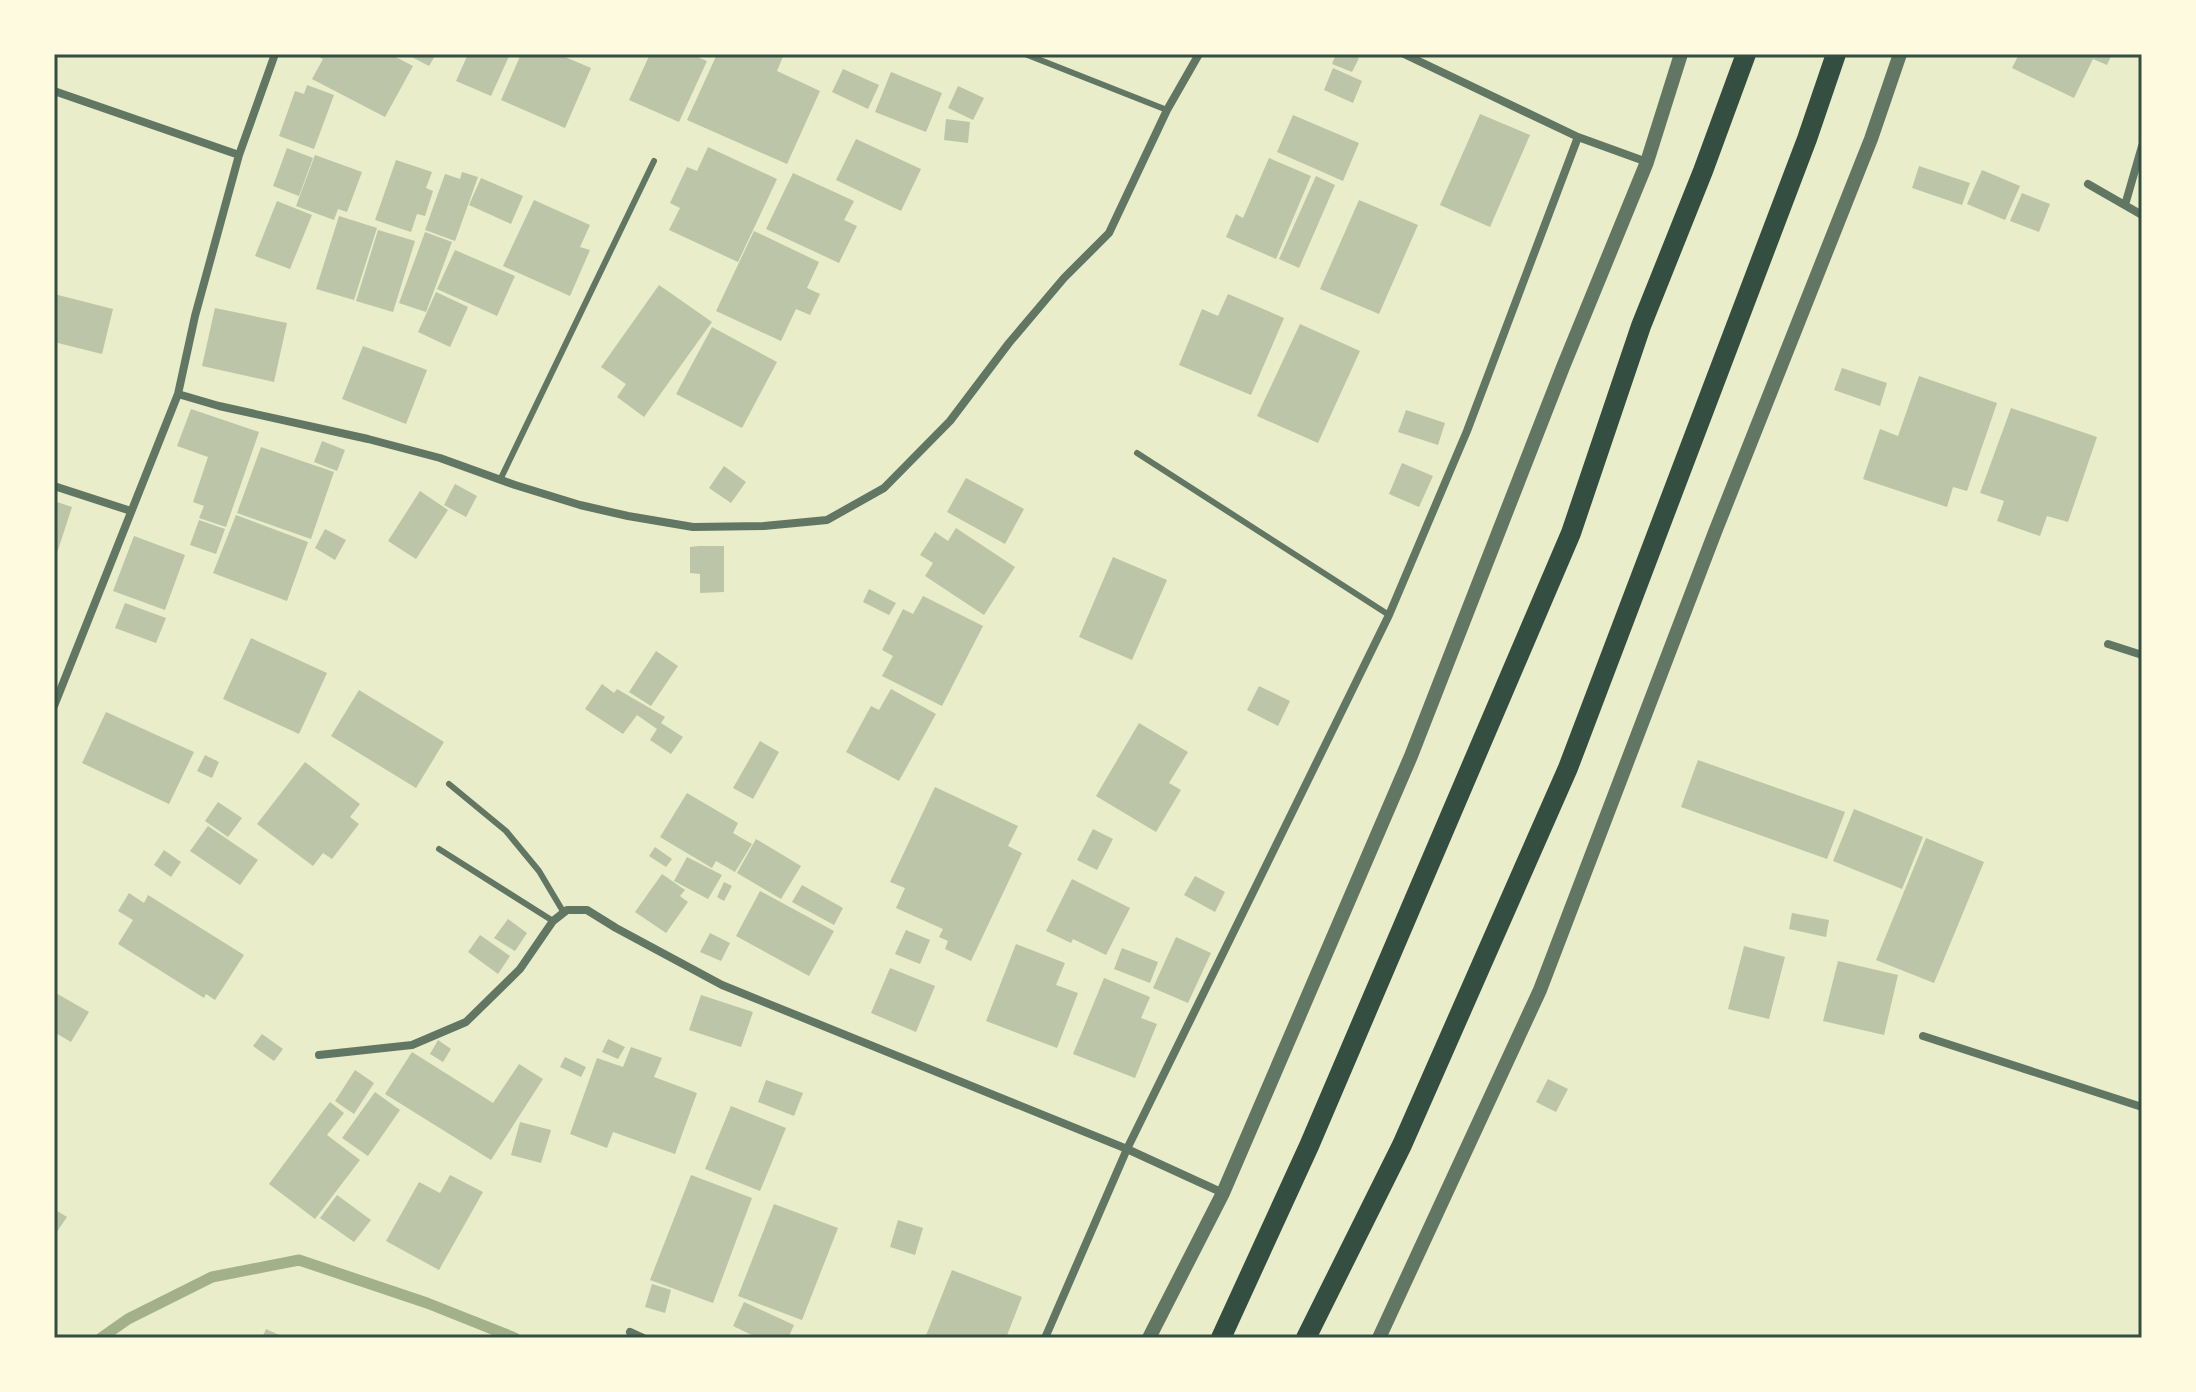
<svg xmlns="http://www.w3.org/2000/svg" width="2196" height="1392" font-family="'Noto Sans',sans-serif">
<rect width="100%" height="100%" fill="#e9edc9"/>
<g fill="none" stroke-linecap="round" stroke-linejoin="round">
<path stroke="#a3b18a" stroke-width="11" d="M101,1338L128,1319L212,1277L299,1260L427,1303L515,1338"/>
</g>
<path fill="#bcc5a7" d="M314,54H390L413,66L385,117L312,79L323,59Z
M406,54H436L429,66Z
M468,54H510L491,96L456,81Z
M521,54H558L591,68L565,128L501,100Z
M650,54H691L707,61L679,122L629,100Z
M717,54H784L777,71L820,91L787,164L687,120Z
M1336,54H1350L1359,58L1352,72L1332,64Z
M2019,54H2112L2107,65L2093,59L2074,98L2012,68Z
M1333,68L1362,81L1353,103L1324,90Z
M843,69L879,85L868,109L832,92Z
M891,72L942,93L926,132L875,112Z
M307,85L334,95L314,149L279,136L295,91L304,94Z
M958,86L984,98L973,120L948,108Z
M1480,114L1530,135L1490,227L1440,205Z
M1293,115L1359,143L1343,181L1277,152Z
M946,119L970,122L968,143L944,140Z
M856,139L921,169L901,211L836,180Z
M708,147L777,179L738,262L669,230L680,208L670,203L687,167L697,171Z
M287,148L313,158L299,196L273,186Z
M315,155L362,172L347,212L338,209L334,220L296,206Z
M1269,158L1311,176L1276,259L1226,237L1236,214L1243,218Z
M396,160L432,172L426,188L433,191L425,216L417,214L411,232L375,220Z
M1919,166L1970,183L1962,205L1912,188Z
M1982,170L2020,186L2005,220L1967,204Z
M462,172L478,177L455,241L425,230L445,174L460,179Z
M793,173L854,201L844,220L857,226L839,263L766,229Z
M1316,176L1335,185L1299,268L1279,259Z
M481,178L523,196L511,224L469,205Z
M2022,193L2050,204L2039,232L2010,221Z
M534,200L590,225L580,247L590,250L570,296L503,266Z
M1359,200L1418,225L1379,314L1320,289Z
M277,201L312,215L290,269L255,256Z
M339,216L377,228L354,300L316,289Z
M378,230L415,241L393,312L356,301Z
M754,231L819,262L807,288L820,294L810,315L796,309L781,341L716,311Z
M425,232L452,242L426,312L399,303Z
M455,250L515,276L497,316L437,289Z
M659,285L712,322L644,417L617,397L626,384L601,367Z
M436,292L468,307L450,347L418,332Z
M54,294L113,309L102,354L54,342Z
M1228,294L1284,318L1251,395L1179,365L1202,309L1218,316Z
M215,308L287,323L274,382L202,366Z
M1300,324L1360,351L1318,443L1257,416Z
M712,327L777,362L742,428L676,394Z
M363,346L427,370L406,424L342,399Z
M1842,368L1887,383L1880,406L1834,390Z
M1919,376L1997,403L1967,491L1953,487L1947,507L1863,479L1880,429L1898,436Z
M2011,408L2097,437L2068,522L2047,516L2040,536L1997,521L2004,501L1980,493Z
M191,409L259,432L226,527L199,518L204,506L193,502L208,457L177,446Z
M1406,410L1445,423L1438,445L1398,432Z
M322,441L345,450L337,471L314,462Z
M261,447L334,472L311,539L237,513Z
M1402,463L1433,476L1419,507L1389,494Z
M724,466L746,482L731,503L709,488Z
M966,478L1024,509L1005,544L947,512Z
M455,484L477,496L466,517L444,505Z
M420,491L448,510L416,559L388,541Z
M54,501L72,507L57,553L54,552Z
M236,515L308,542L287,601L213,573Z
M199,520L225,529L216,554L190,545Z
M956,528L1015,567L984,615L925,576L933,563L920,555L935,532L948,541Z
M325,529L346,540L335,560L315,548Z
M134,536L185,555L165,610L113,591Z
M699,546H724V592L700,593V574L690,573V547Z
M1113,557L1167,580L1132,660L1079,637Z
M869,589L896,603L889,615L863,602Z
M923,596L983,626L942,706L882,676L893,656L882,650L903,609L913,614Z
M125,603L166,618L156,643L115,628Z
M251,638L327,673L299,734L223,699Z
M656,651L678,666L651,706L629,692Z
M602,684L614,693L617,689L665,717L661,723L683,737L671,754L650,740L657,729L637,715L623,734L585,709Z
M1259,686L1290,701L1278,726L1247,710Z
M891,689L936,714L899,781L846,752L871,706L879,710Z
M359,690L444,742L416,788L331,736Z
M106,712L194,752L169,804L82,763Z
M1139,723L1188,752L1169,783L1181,790L1156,832L1096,796Z
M760,741L779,752L753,799L733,788Z
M205,755L219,762L212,778L197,771Z
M1698,760L1845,812L1827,859L1681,807Z
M305,762L360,804L350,817L359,824L332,859L323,853L313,866L257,824Z
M935,787L1018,826L1008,846L1022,853L971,961L945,949L948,941L939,937L943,929L896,908L905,888L890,882Z
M687,793L738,823L733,833L752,844L735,872L716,861L712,868L660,837Z
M218,802L242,818L228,837L205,821Z
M1854,809L1923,837L1902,889L1833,861Z
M208,826L258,860L240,885L190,851Z
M1093,829L1113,839L1097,870L1077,860Z
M1926,838L1984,862L1934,983L1876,960Z
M756,839L801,866L781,899L737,873Z
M655,847L672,859L666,867L649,856Z
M164,850L181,862L171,877L154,865Z
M687,857L722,875L708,899L674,881Z
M662,874L685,890L680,896L688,902L666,933L635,912Z
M1195,876L1225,892L1215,912L1184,895Z
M1072,879L1130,908L1106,955L1073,939L1071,943L1046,931Z
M724,882L732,886L724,901L717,897Z
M802,885L843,908L834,925L792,902Z
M760,891L834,931L809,976L736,936Z
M129,893L144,903L148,895L244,955L215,1000L206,994L204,998L118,944L133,920L118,911Z
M1792,913L1829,920L1826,937L1789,929Z
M508,919L527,933L515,951L494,938Z
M906,930L930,940L920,964L895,954Z
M710,933L730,943L721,961L700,952Z
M480,935L510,956L498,974L468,952Z
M1176,937L1211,953L1188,1003L1153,988Z
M1016,944L1065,963L1056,985L1078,993L1057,1048L986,1021Z
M1744,946L1785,957L1769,1019L1728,1009Z
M1122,948L1158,962L1150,983L1114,969Z
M1838,961L1898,975L1884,1035L1823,1021Z
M890,968L935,986L916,1032L871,1013Z
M1104,978L1150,997L1141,1018L1157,1024L1135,1078L1073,1054Z
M54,992L89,1012L71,1042L54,1032Z
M701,995L753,1012L741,1047L689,1030Z
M262,1034L283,1049L274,1061L253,1046Z
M608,1039L625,1047L618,1059L602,1052Z
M438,1040L451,1049L443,1062L430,1054Z
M631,1047L662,1058L654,1077L697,1093L675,1154L613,1132L607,1148L570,1134L597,1058L623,1067Z
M412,1052L493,1103L519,1064L543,1079L491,1160L385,1094Z
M565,1057L586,1067L581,1077L560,1067Z
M355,1070L374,1083L354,1114L335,1101Z
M1548,1079L1568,1089L1556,1112L1536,1102Z
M766,1080L803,1093L794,1116L758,1102Z
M375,1092L400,1110L368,1156L342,1138Z
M330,1102L344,1113L327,1135L360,1160L315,1219L269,1184Z
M731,1106L786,1128L760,1191L705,1169Z
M520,1122L551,1130L541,1163L511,1155Z
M450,1175L483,1192L439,1270L386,1241L419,1182L440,1193Z
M691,1175L752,1198L713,1303L650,1280Z
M337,1195L371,1220L354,1242L320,1218Z
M774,1204L838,1228L802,1320L738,1296Z
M54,1209L67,1217L54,1236Z
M898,1220L923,1228L915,1255L890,1247Z
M952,1270L1022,1297L1006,1338H925Z
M652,1284L671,1290L665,1313L645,1307Z
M744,1302L794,1325L788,1338H758L733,1326Z
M266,1329L286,1338H262Z"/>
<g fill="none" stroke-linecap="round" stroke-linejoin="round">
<path stroke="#617663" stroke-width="6" d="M1025,54L1167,110
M1137,453L1389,615
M500,480L654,161
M449,784L506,831L539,871L564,913
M439,849L553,921"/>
<path stroke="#617663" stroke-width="8" d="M1404,54L1578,137L1647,162
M54,91L239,155
M2088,184L2142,215
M2125,205L2142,146
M178,394L219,406L368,439L440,458L515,485L580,505L628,516L693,527L764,526L827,520L884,488L950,421L1009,343L1064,278L1109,233L1167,110L1199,54
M54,486L131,511
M2108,644L2142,655
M54,706L178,394L195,316L239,155L275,54
M1923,1036L2142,1107
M319,1055L412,1045L466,1022L520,969L553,921L567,910H587L616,928L722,985L1127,1149L1223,1193
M630,1332L643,1338
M1045,1338L1127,1149L1389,615L1467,431L1578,137"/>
<path stroke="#617663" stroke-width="14" d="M1149,1338L1223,1193L1411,756L1563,367L1647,162L1681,54
M1379,1338L1540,990L1715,532L1871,139L1900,54"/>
<path stroke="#344e41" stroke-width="20" d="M1221,1338L1309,1146L1571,533L1641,326L1703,171L1746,54
M1306,1338L1402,1145L1568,768L1807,139L1836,54"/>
</g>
<rect width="2196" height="1392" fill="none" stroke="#fefae0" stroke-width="112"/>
<rect x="56" y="56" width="2084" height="1280" fill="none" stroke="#344e41" stroke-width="3"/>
</svg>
